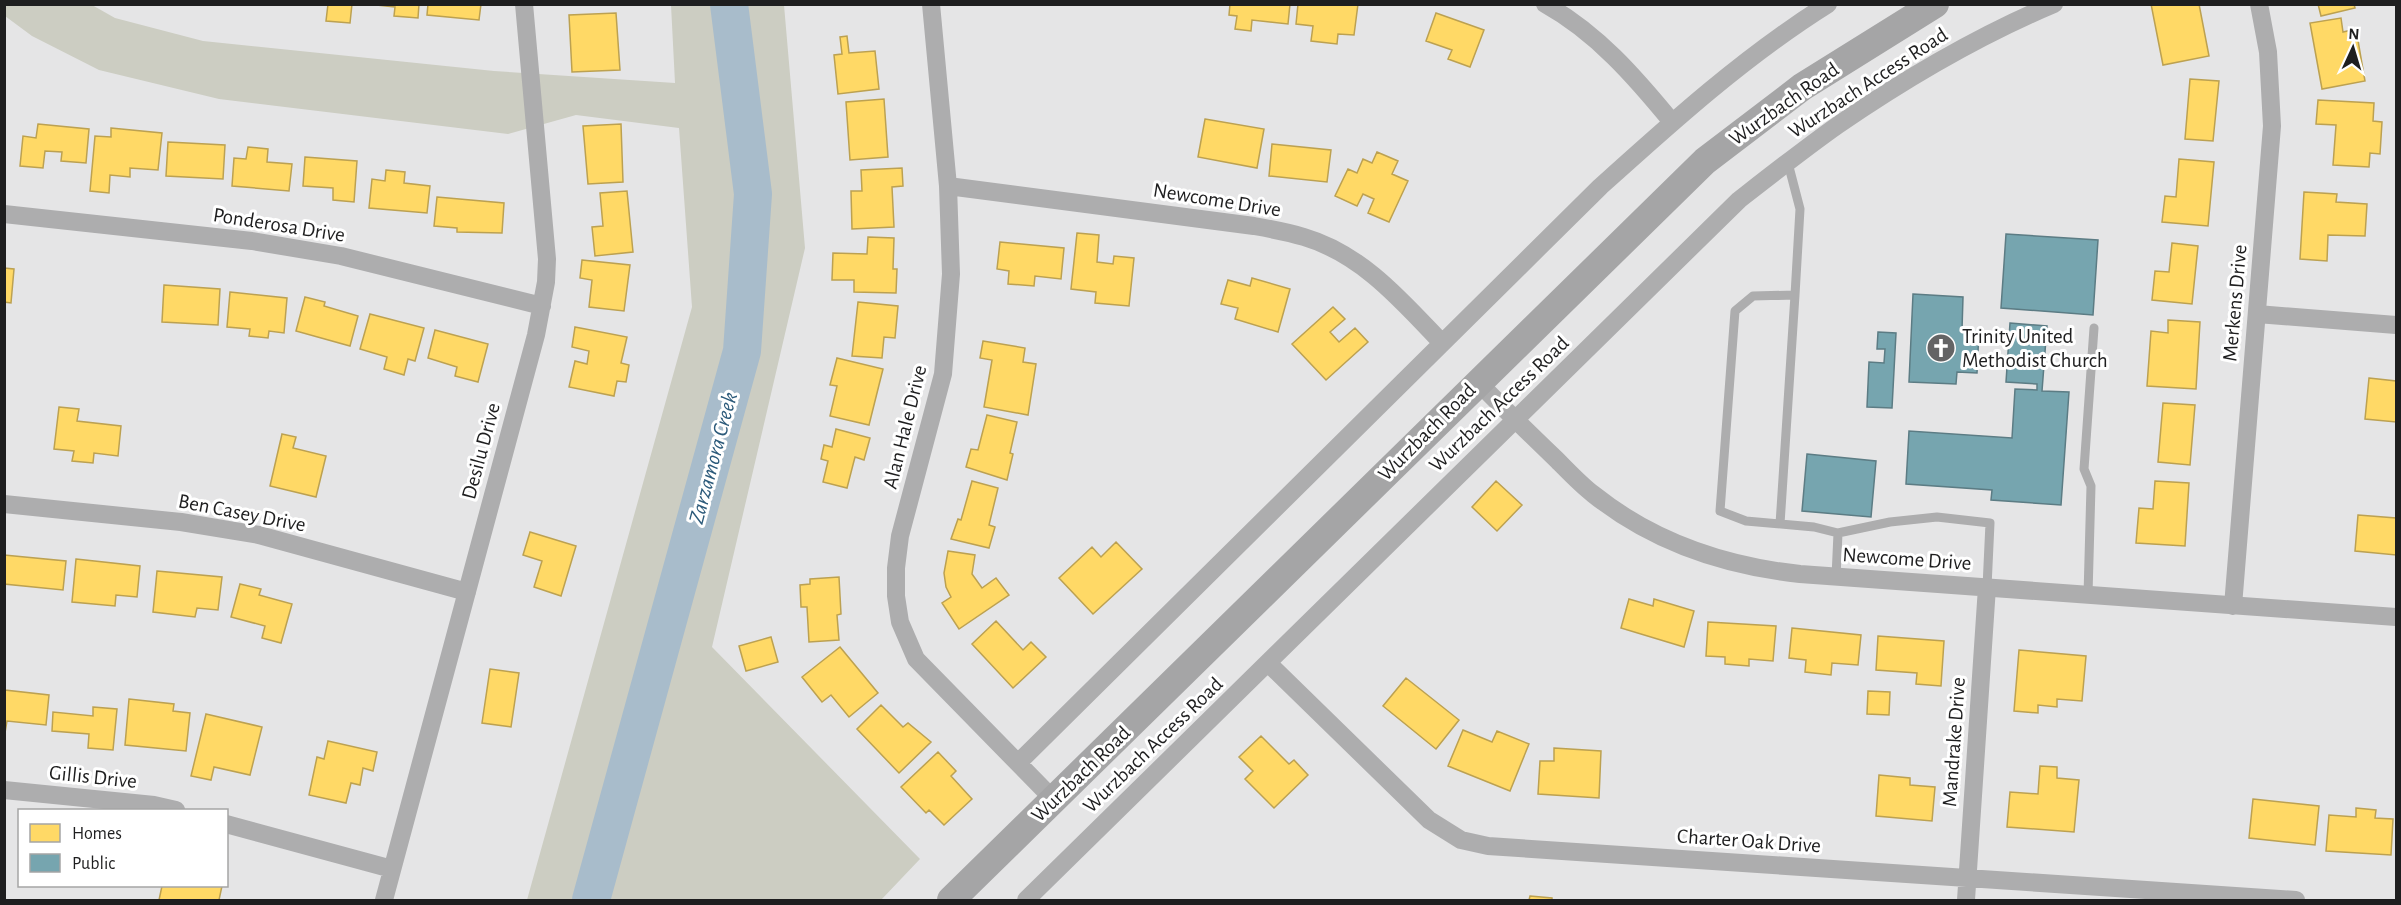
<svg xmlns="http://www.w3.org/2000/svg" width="2401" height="905" font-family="'Alegreya Sans',sans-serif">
<rect width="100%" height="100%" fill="#e5e5e6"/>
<path fill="#cccdc2" d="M5,5H92L115,18L203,41L494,71L675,83L671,5H784L805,248L712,647L920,859L881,900H527L692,307L679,128L576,115L508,134L219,99L99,70L32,36L5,16Z"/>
<path fill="#ffd966" stroke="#bca151" stroke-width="1.5" d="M328,4H352L350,23L326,21Z
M367,4H419L418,18L394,16L395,7Z
M428,4H481L479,20L427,15Z
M1230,4H1290L1288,24L1252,20L1251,31L1235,29L1237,16L1229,15Z
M1298,4H1358L1354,35L1338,34L1337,44L1311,41L1313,26L1296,24Z
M2151,4H2199L2209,56L2163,65Z
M2318,4H2354L2355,8L2321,16Z
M616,13L620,70L572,72L569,15Z
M1436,13L1484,30L1470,67L1448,59L1452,50L1426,41Z
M2341,18L2343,32L2356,29L2365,81L2322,89L2310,23Z
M847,36L849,53L875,51L879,89L838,94L834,55L842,54L840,37Z
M2190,79L2219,81L2213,141L2185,139Z
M884,99L888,157L850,160L846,102Z
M2318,100L2374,103L2373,121L2382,122L2380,154L2370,153L2369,167L2333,165L2336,125L2316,124Z
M1205,119L1264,129L1257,168L1198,157Z
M38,124L89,129L86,163L61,161L62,152L45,151L43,168L20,166L23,136L36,138Z
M621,124L623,182L588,184L583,126Z
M111,128L162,133L158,170L130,168V177L110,175L109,193L90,191L95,136L111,137Z
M168,142L225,145L223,179L166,176Z
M1272,144L1331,150L1327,182L1269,176Z
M248,147L268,149L267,162L292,164L289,191L232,186L234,158L246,159Z
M1377,152L1398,161L1392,174L1408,181L1389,222L1368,213L1374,199L1363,194L1357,206L1335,196L1348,169L1357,173L1363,159L1372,163Z
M305,157L357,161L354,202L333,200V188L303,186Z
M2179,159L2214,162L2208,226L2162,222L2165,196L2176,197Z
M902,168L903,186L892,187L894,227L852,229L851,191H862L861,170Z
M386,170L405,172L404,183L430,186L427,213L369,208L372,179L385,181Z
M627,191L633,252L595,256L592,227L603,226L600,193Z
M2304,192L2337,194L2336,202L2367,204L2365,236L2328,235L2327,261L2300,259Z
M437,197L504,203L502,233L457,232V228L434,226Z
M1077,233L1099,235L1097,262L1113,264L1114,256L1134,258L1129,306L1095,303L1096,292L1071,289Z
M868,237L894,238L893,269H897L896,293L854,292V280H832L833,253L867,254Z
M1000,242L1064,248L1061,279L1035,276L1034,286L1008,284L1009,271L997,269Z
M2172,243L2198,246L2192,304L2152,300L2155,271L2169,272Z
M582,260L630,265L624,311L589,307L592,280L580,278Z
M4,268L14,269L11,303L4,302Z
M1252,278L1290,289L1278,332L1235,319L1238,308L1221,304L1228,280L1250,286Z
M164,285L220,289L218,325L162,322Z
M230,292L287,298L284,333L269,331L268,338L249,336L250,329L227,327Z
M305,297L325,302L324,306L358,316L350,346L296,331Z
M858,302L898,306L895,338L884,337L882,358L852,356Z
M1333,307L1345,319L1330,332L1339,342L1355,328L1368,342L1326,380L1292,344Z
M370,314L424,328L415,361L408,359L404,375L384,369L387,357L360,349Z
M2168,320L2200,322L2196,389L2147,386L2151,331L2168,333Z
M575,327L627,337L621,363L629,365L626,382L617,381L614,396L569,387L575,361L587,364L589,351L572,347Z
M435,330L488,344L478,382L455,376L457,367L428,358Z
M983,341L1025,348L1023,362L1036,364L1028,415L984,407L992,360L980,358Z
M837,358L883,369L869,425L830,416L837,386L830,385Z
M2369,378L2396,381V422L2365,419Z
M2163,403L2195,405L2190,465L2158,462Z
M59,407L79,409L77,421L121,426L118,456L94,453L93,463L72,461L74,451L54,449Z
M987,415L1017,422L1010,453L1013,454L1007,480L966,467L971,449L978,450Z
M836,429L870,438L864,460L855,457L847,488L823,482L828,461L821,459L824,445L832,447Z
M282,434L296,437L293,448L326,456L316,497L270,486Z
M972,481L998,488L989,525L995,527L989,548L951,539L958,519L961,520Z
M1496,481L1522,505L1497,531L1472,507Z
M2155,481L2189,483L2185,546L2136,543L2139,508L2153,509Z
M2358,515L2396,518V555L2355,551Z
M530,532L576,546L561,596L534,587L542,561L523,555Z
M1116,542L1142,569L1093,614L1059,578L1092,547L1101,557Z
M948,551L975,555L972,574L982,588L996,578L1009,595L959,629L942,603L951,597L946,587L944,573Z
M4,555L66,561L63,590L4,584Z
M76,559L140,566L137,597L116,595L115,606L72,602Z
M157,571L222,577L218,610L197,608L195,617L153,612Z
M839,577L841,614L837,615L839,640L809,642L807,607H801L800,585L810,584V579Z
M240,584L261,589L259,595L292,604L281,643L262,638L265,626L231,617Z
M1629,599L1653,606L1654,599L1694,611L1684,647L1621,628Z
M996,621L1023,650L1031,642L1046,657L1013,688L972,644Z
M1708,622L1776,626L1773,661L1749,659V666L1725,664V657L1706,656Z
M1792,628L1861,635L1858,665L1832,663L1831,675L1805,672L1806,660L1789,658Z
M1878,636L1944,641L1941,686L1916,684L1917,673L1876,670Z
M771,637L778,662L746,671L739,646Z
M840,647L878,693L849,717L831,695L822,702L802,677Z
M2019,650L2086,656L2082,701L2057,699V707L2038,705V713L2014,711Z
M490,669L519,673L511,727L482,723Z
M1406,678L1459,720L1436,749L1383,706Z
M4,683L5,690L49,695L46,725L7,721L4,739Z
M1868,691L1890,692L1889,715L1867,714Z
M129,699L174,704L173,711L190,713L186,751L125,745Z
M881,705L903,727L908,723L931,742L899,773L857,729Z
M93,707L117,709L113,750L88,748L89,734L52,731L53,712L93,716Z
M206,714L262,727L250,775L214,767L211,780L191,776Z
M1463,730L1492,742L1497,731L1529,744L1510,791L1448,766Z
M1261,736L1289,764L1294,760L1308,775L1274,808L1245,779L1253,771L1239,757Z
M328,741L377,752L373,771L363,768L360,785L351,783L346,803L309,795L317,757L324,759Z
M1554,748L1601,751L1599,798L1538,794L1540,761H1554Z
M938,752L956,771L951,776L972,799L944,825L929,810L926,813L901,787Z
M2040,766L2057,767V778L2079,780L2074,832L2007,827L2010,792L2038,794Z
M1879,775L1910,778V785L1935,787L1932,821L1876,816Z
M2253,799L2319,806L2315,845L2249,838Z
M2356,808L2376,810L2375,818L2393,819L2391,855L2326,851L2329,815L2356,817Z
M162,886H222L219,900H159Z
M1530,896L1552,898V900H1529Z"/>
<path fill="#76a5af" stroke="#5c7c84" stroke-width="1.5" d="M2006,234L2098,240L2093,315L2001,308Z
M1913,294L1963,297L1962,330L1979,331L1977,373L1957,372L1956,384L1909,382Z
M2010,323L2047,326L2042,391L2069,392L2061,505L1991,500L1992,490L1906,484L1909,431L2012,438L2015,389L2037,390V384L2006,382Z
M1878,332L1896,333L1892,408L1867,407L1869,362L1884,363L1885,349H1877Z
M1807,454L1876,461L1871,517L1802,511Z"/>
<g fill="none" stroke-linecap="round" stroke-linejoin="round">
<path stroke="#a8bccb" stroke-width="38" d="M591,900L742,351L753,194L729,4"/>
<path stroke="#adadae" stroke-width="9" d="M1788,163L1800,209L1795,295L1753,296L1735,311L1720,511L1746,521L1814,527L1838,533L1836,577
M1780,524L1795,295
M1838,533L1890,522L1937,517L1990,523L1987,587
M2088,595L2091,486L2084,469L2094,328"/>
<path stroke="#adadae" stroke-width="18" d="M931,4L948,186L951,274L943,374L900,536L896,568V596L900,622L916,659L1054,800
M1545,4C1597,33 1635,77 1672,122
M948,186L1254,226C1271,229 1288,232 1304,237C1362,254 1402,301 1442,343
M4,214L252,241L341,256L542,306
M2257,314L2396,325
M1478,382C1503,408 1530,434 1556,459C1568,471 1580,484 1593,494C1653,542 1725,566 1800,574L2396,617
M4,504L181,522L259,535L467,592
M2233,606L2272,126L2268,52L2259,4
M1268,663L1429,820L1461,840L1488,846L2296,900
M1018,763L1600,187C1672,122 1745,56 1828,4
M4,790L154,805L176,810
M226,824L392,869
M384,900L536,335L546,282L547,259L524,4
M1026,900L1739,200C1771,175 1804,149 1838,125C1905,79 1978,36 2054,4
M1966,900L1987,587"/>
<path stroke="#a5a5a6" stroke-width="28" d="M951,900L1705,161L1802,87L1935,4"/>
</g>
<defs>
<g id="church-disc" transform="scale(1.5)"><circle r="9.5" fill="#646465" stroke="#fff"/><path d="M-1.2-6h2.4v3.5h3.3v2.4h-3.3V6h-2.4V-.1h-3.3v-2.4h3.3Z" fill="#fff"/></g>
</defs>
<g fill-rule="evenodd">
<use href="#church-disc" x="1941" y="348"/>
</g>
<g text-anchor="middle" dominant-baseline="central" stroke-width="6" stroke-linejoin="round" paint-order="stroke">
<g font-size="21" fill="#1e1e1f" stroke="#fff">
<text transform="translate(1868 83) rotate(-33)">Wurzbach Access Road</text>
<text transform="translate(1784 104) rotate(-35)">Wurzbach Road</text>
<text transform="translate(1217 200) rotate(9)">Newcome Drive</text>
<text transform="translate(279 225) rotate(9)">Ponderosa Drive</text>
<text transform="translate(2235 303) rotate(-85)">Merkens Drive</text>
<text transform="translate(1499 404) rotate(-44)">Wurzbach Access Road</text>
<text transform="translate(905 427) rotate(-76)">Alan Hale Drive</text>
<text transform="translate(1427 432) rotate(-45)">Wurzbach Road</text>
<text transform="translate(481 451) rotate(-75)">Desilu Drive</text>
<text transform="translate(242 513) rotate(11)">Ben Casey Drive</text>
<text transform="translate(1907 559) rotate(4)">Newcome Drive</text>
<text transform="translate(1954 742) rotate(-86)">Mandrake Drive</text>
<text transform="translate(1153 745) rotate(-44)">Wurzbach Access Road</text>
<text transform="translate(1081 774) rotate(-44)">Wurzbach Road</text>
<text transform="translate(93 777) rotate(6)">Gillis Drive</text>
<text transform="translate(1749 841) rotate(4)">Charter Oak Drive</text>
</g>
<g font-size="21" fill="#1e1e1f" stroke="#fff" text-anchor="start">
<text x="1962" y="336">Trinity United<tspan x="1962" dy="24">Methodist Church</tspan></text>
</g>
<g font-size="22" font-style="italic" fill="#2c5a7a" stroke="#fff">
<text transform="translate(713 458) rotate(-75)">Zarzamora Creek</text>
</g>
</g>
<rect width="2401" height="905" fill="none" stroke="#1e1e1f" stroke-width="12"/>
<rect x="18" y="809" width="210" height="78" fill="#ffffff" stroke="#a5a5a5" stroke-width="1.5"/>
<rect x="30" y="824" width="30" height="18" fill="#ffd966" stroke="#a5a5a5" stroke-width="1.5"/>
<text x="72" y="839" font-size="18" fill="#1e1e1f">Homes</text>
<rect x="30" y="854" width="30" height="18" fill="#76a5af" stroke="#a5a5a5" stroke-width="1.5"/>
<text x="72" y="869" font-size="18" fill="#1e1e1f">Public</text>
<g transform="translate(2353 48) rotate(4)" stroke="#ffffff" stroke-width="4.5" paint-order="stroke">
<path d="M0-4.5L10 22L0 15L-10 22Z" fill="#1e1e1f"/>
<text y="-9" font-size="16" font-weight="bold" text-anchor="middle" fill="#1e1e1f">N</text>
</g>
</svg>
